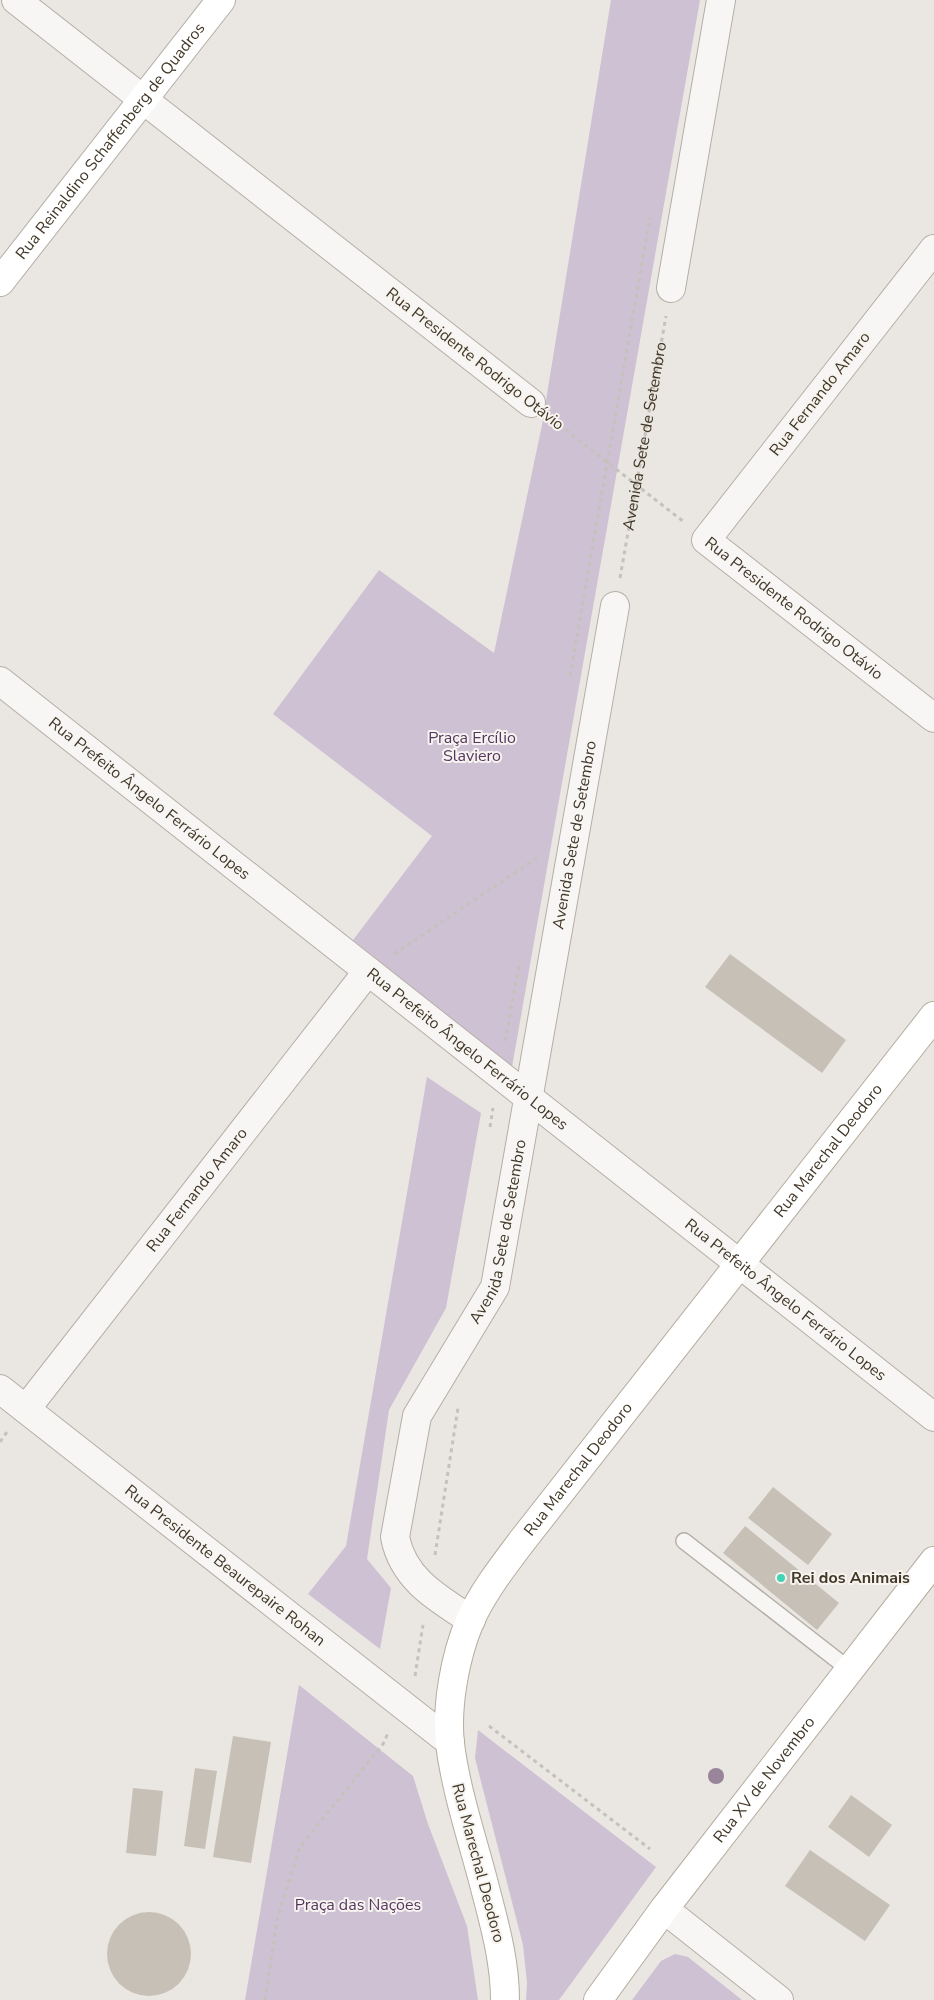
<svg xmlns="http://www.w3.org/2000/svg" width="934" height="2000" font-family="'Nunito Sans',sans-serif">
<rect width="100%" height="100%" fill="#eae6e1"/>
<path fill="#cfc1d4" d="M611,0H700L512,1067L353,940L432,836L273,714L379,570L494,653L542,425Z
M427,1077L481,1113L446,1308L389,1410L367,1559L391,1588L380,1649L308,1594L346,1546Z
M299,1685L413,1776L428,1824L467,1926L478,2000H245Z
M478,1730L656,1867L559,2000H526L527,1983L523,1945L475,1758Z
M675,1954L688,1957L742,2000H632L661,1961Z"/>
<path fill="#c7c0b7" d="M730,954L846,1040L822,1073L705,987Z
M773,1487L832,1534L808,1565L748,1518Z
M745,1526L839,1603L817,1630L723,1553Z
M233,1736L271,1742L251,1863L213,1857Z
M195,1768L217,1771L205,1849L184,1846Z
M133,1788L163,1791L156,1856L126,1853Z
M851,1795L892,1825L869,1857L828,1827Z
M810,1850L890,1905L865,1941L785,1886Z
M107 1954a42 42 0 1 1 84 0a42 42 0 1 1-84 0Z"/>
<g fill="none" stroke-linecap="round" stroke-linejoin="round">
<g stroke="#b4aea6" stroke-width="18">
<path id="lane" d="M684,1541L850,1670"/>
</g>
<g stroke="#b4aea6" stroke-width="30">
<g id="street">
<path d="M16,0L531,403"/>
<path id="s2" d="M934,249L706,540L934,718"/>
<path d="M671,288L721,0"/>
<path id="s3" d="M0,681L934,1417"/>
<path id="s4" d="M0,1389L450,1742"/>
<path id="s5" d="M26,1409L368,971"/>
<path id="s6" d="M471,1620C437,1598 403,1579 395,1537L417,1416L495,1287L615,606"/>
<path d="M664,1909L779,2000"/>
</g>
</g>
<g stroke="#b4aea6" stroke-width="30">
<g id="secondary">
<path id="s7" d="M0,282L221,0"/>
</g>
</g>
<g stroke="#b6ac9f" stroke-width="30">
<g id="primary">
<path id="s8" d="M505,2000C505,1960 494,1923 484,1884C472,1838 456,1791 450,1744C446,1706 455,1656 470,1621C482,1593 504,1565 522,1541L934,1016"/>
<path id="s9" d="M598,2000L664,1909L934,1561"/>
</g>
</g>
<g stroke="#c5c1bb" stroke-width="3" stroke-dasharray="4 4" stroke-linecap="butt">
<path d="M553,420L684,522"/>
<path id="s1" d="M620,578L666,316"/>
<path d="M570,676L650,217"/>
<path d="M394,954L540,856"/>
<path d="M505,1041L520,961"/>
<path d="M490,1127L493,1108"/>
<path d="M0,1442L7,1432"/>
<path d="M435,1555L458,1408"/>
<path d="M415,1676L423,1625"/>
<path d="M489,1726L650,1849"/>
<path d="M265,2000L278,1915L300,1847L383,1744L389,1731"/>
</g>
<use href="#lane" stroke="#f8f6f4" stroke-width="15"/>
<use href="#street" stroke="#f8f6f4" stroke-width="28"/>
<use href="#secondary" stroke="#fff" stroke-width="28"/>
<use href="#primary" stroke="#fff" stroke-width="28"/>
</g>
<circle fill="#98859a" cx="716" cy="1776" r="8"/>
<circle fill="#41d4b7" stroke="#f7f4f0" stroke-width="2" cx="781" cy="1578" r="5"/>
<g text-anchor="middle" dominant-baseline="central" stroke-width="4" stroke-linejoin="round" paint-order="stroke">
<g font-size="16" fill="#423828" stroke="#f7f4f0">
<text stroke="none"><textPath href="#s7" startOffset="179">Rua Reinaldino Schaffenberg de Quadros</textPath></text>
<text transform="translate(475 359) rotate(38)">Rua Presidente Rodrigo Otávio</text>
<text transform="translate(820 394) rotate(-52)">Rua Fernando Amaro</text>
<text stroke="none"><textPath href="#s1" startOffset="144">Avenida Sete de Setembro</textPath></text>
<text stroke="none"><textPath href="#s2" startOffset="481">Rua Presidente Rodrigo Otávio</textPath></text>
<text stroke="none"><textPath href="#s3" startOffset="190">Rua Prefeito Ângelo Ferrário Lopes</textPath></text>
<text stroke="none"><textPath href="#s6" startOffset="849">Avenida Sete de Setembro</textPath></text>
<text stroke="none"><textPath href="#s3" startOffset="595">Rua Prefeito Ângelo Ferrário Lopes</textPath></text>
<text stroke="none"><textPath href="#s8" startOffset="980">Rua Marechal Deodoro</textPath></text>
<text stroke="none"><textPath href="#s5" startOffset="278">Rua Fernando Amaro</textPath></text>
<text stroke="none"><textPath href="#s6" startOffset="444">Avenida Sete de Setembro</textPath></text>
<text stroke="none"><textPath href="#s3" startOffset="1000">Rua Prefeito Ângelo Ferrário Lopes</textPath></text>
<text stroke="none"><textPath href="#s8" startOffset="575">Rua Marechal Deodoro</textPath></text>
<text stroke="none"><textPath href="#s4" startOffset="286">Rua Presidente Beaurepaire Rohan</textPath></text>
<text stroke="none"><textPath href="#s9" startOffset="276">Rua XV de Novembro</textPath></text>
<text transform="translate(478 1863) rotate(75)">Rua Marechal Deodoro</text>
</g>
<g font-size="16" fill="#55355f" stroke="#f7f4f0">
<text x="472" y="738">Praça Ercílio<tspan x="472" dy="18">Slaviero</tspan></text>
<text x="358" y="1905">Praça das Nações</text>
</g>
<g font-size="16" font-weight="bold" fill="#423828" stroke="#f7f4f0" text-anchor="start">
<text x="791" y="1578">Rei dos Animais</text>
</g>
</g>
</svg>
